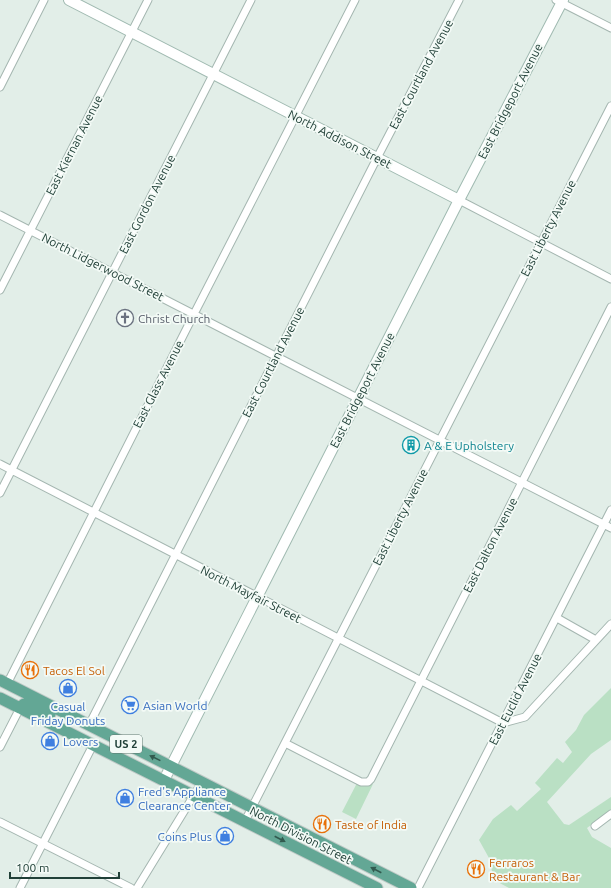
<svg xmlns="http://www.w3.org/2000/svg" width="611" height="888" font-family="Ubuntu,sans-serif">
<rect width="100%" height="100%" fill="#e2eee8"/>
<path fill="#bae0c4" d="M611,688V740L591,754L547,802L564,824L569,825L611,797V810L587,828L592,837L611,848V888H509L494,880L489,858L479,840L493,819L511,805L517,811L541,789L535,783L557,758L563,763L572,752L565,742L576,730L584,715Z
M357,783L365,786L373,784L356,819L342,812Z"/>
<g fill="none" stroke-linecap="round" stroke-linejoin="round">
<g stroke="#a4b6b0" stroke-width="9">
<path id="street" d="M556,0L611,28
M0,87L44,0
M459,200L611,279
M0,215L611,528
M0,290L148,0
M0,464L503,723L525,717L611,624
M0,493L251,0
M557,618L596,640
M7,684L194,314L355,0
M89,725L377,158L459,0
M285,743L361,782H368L371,779L611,307
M0,747L20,708
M245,821L611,106
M0,822L131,888
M595,826L611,814
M20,888L93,745
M137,888L202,782
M418,888L611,510"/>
</g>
<g stroke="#a0bab1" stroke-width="12">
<path id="secondary" d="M69,0L459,200
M164,780L459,200L563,0"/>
</g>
<g stroke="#c1cac7" stroke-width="13">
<path id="primary" d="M0,680L411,888
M0,698L377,888
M20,708L24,704H30L50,714"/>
</g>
<use href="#street" stroke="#fff" stroke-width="7"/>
<use href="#secondary" stroke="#fff" stroke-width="10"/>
<use href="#primary" stroke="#63a795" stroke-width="11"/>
</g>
<defs><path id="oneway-solid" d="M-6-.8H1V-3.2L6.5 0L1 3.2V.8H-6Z"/></defs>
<g fill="#325a4f">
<use href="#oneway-solid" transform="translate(155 758) rotate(-154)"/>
<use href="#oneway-solid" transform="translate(280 839) rotate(27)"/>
<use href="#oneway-solid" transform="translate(376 870) rotate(-153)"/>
</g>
<defs>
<g id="church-ring" transform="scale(0.9)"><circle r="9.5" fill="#f3faf6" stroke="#6b7280" stroke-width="1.5"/><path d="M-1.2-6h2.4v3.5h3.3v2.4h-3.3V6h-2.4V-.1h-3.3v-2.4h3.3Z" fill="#6b7280"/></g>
<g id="building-ring" transform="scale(0.9)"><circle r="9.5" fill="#f3faf6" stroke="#0f9aa8" stroke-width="1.5"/><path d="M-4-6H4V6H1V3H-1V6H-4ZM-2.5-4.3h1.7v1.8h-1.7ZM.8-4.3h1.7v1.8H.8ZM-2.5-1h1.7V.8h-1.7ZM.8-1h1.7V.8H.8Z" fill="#0f9aa8"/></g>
<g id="restaurant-ring" transform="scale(0.9)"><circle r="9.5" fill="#f3faf6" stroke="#e8710a" stroke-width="1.5"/><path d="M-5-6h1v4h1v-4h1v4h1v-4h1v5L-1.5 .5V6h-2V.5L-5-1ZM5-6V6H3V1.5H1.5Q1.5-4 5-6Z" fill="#e8710a"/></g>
<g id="shop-ring" transform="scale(0.9)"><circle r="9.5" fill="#f3faf6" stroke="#3f7fe0" stroke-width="1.5"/><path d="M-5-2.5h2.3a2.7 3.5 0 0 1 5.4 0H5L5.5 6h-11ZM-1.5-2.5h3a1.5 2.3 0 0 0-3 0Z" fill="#3f7fe0"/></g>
<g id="supermarket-ring" transform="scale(0.9)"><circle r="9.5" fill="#f3faf6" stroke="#3f7fe0" stroke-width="1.5"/><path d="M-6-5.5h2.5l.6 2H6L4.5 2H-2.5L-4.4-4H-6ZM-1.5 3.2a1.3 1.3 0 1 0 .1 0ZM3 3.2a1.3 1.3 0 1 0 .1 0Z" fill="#3f7fe0"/></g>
</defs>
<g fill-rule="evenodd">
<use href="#church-ring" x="125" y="318"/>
<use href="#building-ring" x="411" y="445"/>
<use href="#restaurant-ring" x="30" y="670"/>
<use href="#shop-ring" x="68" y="688"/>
<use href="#supermarket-ring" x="130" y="705"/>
<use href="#shop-ring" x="50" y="741"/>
<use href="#shop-ring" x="125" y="798"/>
<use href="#restaurant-ring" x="322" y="824"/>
<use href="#shop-ring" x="225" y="836"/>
<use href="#restaurant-ring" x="476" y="869"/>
</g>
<g text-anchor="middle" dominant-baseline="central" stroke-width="3.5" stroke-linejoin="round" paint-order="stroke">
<rect fill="#f3faf6" stroke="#607871" stroke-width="1" x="110" y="735" width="32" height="18" rx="3"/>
<g font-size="11" font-weight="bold" fill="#214038">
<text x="126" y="744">US 2</text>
</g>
<g font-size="12" fill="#214038" stroke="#f3faf6">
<text transform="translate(421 74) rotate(-62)">East Courtland Avenue</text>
<text transform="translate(510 101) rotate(-63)">East Bridgeport Avenue</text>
<text transform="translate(340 139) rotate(27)">North Addison Street</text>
<text transform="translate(74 145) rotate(-63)">East Kiernan Avenue</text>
<text transform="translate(147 204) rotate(-63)">East Gordon Avenue</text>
<text transform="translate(548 228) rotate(-63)">East Liberty Avenue</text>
<text transform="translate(103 267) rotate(27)">North Lidgerwood Street</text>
<text transform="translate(273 362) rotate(-63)">East Courtland Avenue</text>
<text transform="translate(158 384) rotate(-63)">East Glass Avenue</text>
<text transform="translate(362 390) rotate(-63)">East Bridgeport Avenue</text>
<text transform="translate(400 517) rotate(-63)">East Liberty Avenue</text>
<text transform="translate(490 545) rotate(-63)">East Dalton Avenue</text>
<text transform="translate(251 594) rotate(27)">North Mayfair Street</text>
<text transform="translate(515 699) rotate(-63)">East Euclid Avenue</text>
<text transform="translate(301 835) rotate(27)">North Division Street</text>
</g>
<g font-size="12" fill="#5b616d" stroke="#f3faf6" text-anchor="start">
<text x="138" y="318">Christ Church</text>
</g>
<g font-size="12" fill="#0d838f" stroke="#f3faf6" text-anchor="start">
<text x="424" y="445">A &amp; E Upholstery</text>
</g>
<g font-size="12" fill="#c56008" stroke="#f3faf6" text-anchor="start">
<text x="43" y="670">Tacos El Sol</text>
<text x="335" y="824">Taste of India</text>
<text x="489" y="862">Ferraros<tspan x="489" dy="14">Restaurant &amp; Bar</tspan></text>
</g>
<g font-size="12" fill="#366cbe" stroke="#f3faf6" text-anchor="start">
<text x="143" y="705">Asian World</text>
<text x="68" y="706" text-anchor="middle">Casual<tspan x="68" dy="14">Friday Donuts</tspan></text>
<text x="63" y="741">Lovers</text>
<text x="138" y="791">Fred's Appliance<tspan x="138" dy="14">Clearance Center</tspan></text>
<text x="212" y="836" text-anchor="end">Coins Plus</text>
</g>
</g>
<path d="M10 872v6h109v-6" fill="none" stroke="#214038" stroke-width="2"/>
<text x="16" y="872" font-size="12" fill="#214038" stroke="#f3faf6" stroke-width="3" paint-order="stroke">100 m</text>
</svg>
